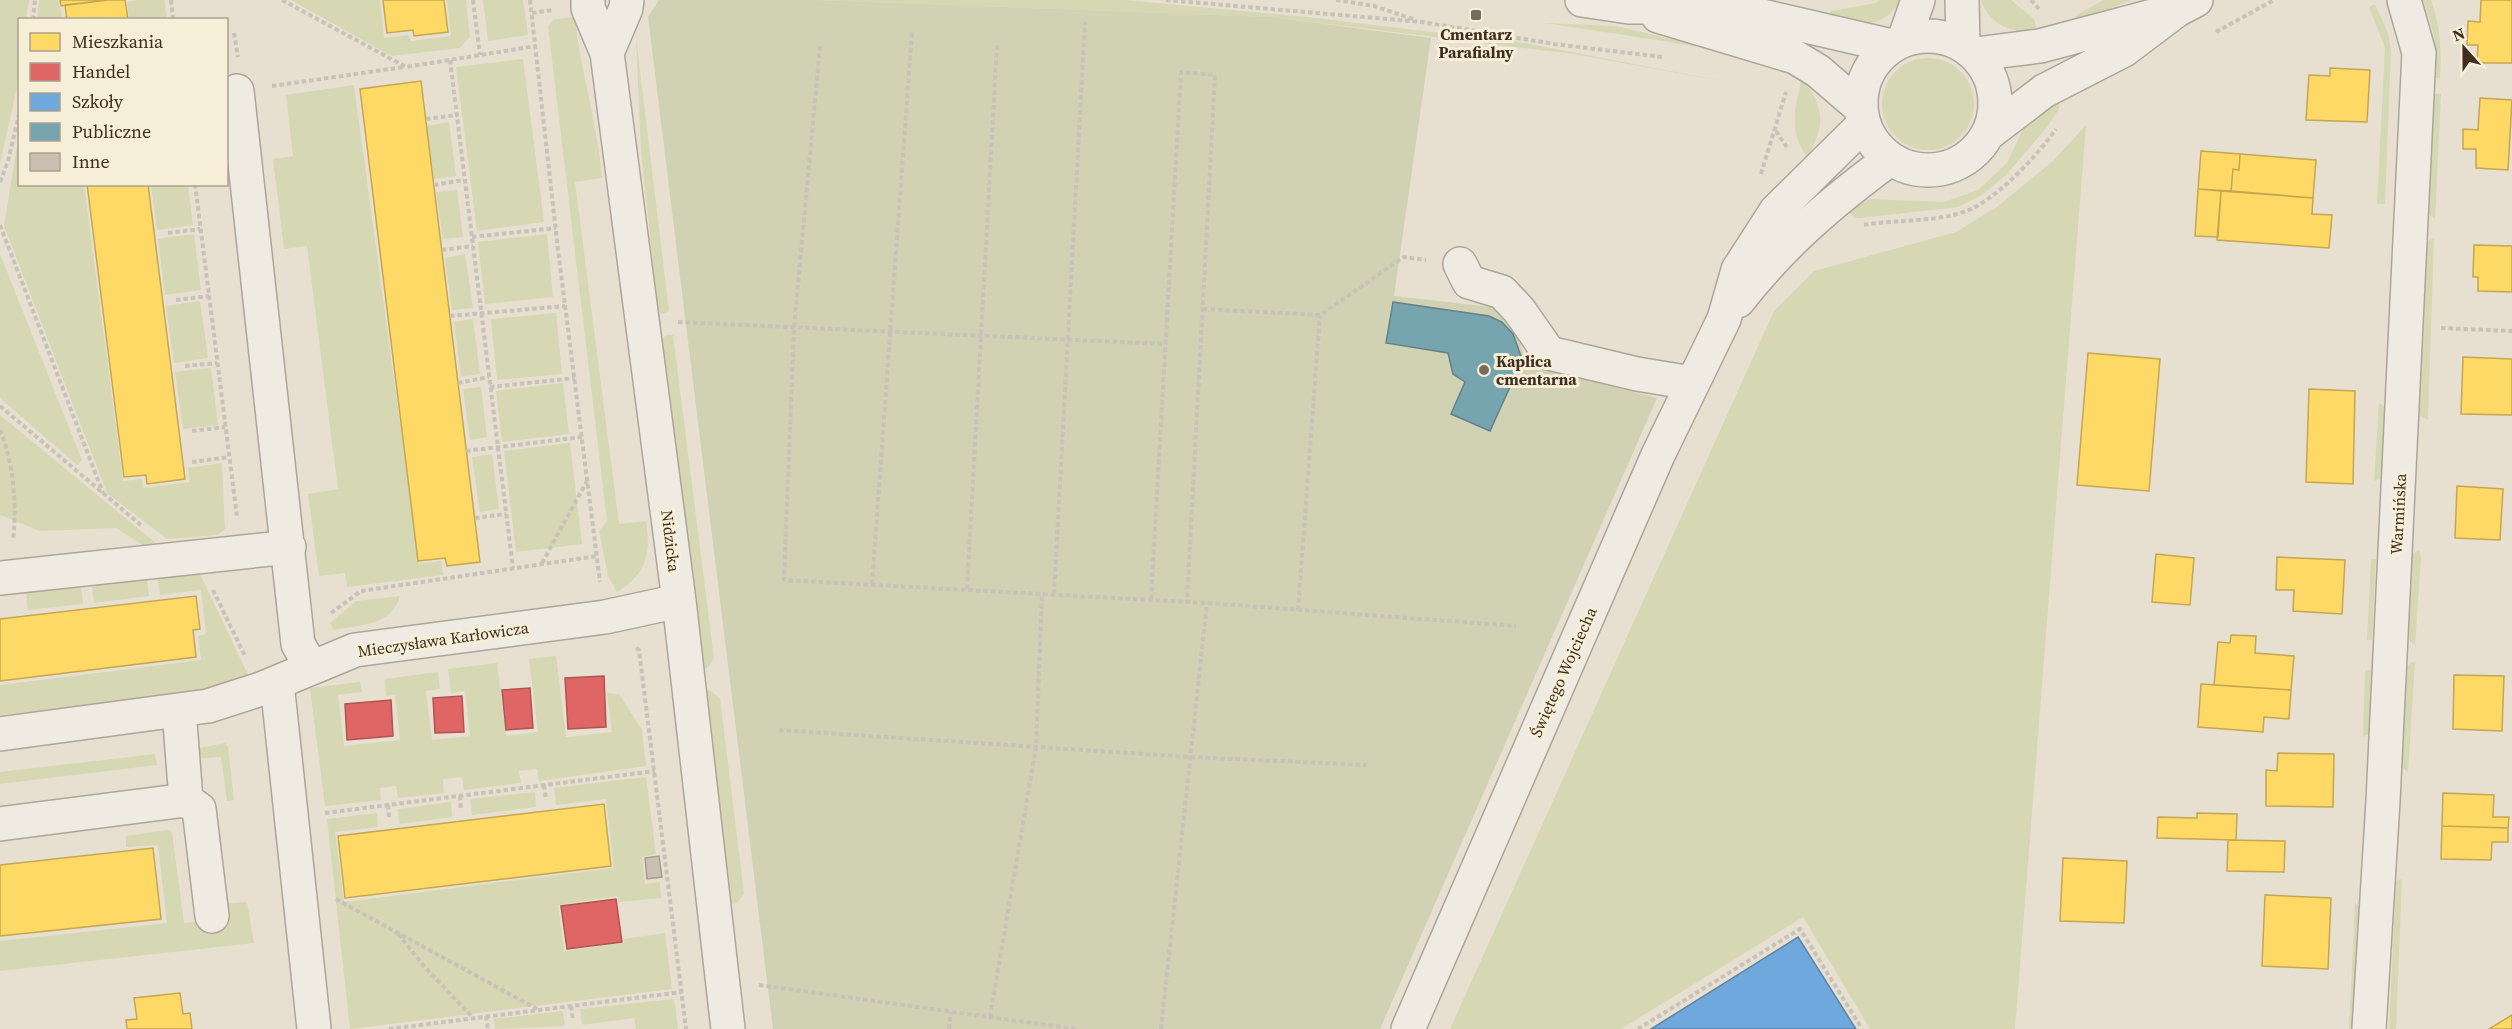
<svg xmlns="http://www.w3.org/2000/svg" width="2512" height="1029" font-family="'Source Serif 4',serif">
<rect width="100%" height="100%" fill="#e7e0d1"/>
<path fill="#d6d7b3" d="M0,0H29L26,19L20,20L19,79L0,163Z
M39,0H58L63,19H37Z
M138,0H164L167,19H129L127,2Z
M291,0H380L384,38L409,35L411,41L451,36L447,0H466L470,37L460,48L391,56Z
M483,0H523L528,35L488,41Z
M815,0H1125L1307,17L1524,43L1743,85L1574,54L1271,17Z
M1880,0H1901C1880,32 1861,24 1830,15L1831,11L1876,3Z
M1981,0H2011L2034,19L2038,33C2014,33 1989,26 1981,0Z
M2104,0H2132L2071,23L2078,14Z
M2423,0H2431C2440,25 2442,51 2440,78H2435L2434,35Z
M2375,4L2388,33L2391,51L2385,204H2377L2385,48L2369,7Z
M575,17C580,71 598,124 602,178L575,182L619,524L646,521C651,553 647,574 617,592L608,576L599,531L607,521L548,26L555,19Z
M1545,23L1616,26L1709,48Z
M636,38L669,311L663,314L658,311L641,151Z
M1882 104a46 46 0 1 1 92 0a46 46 0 1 1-92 0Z
M523,59L544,222L477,231L456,67Z
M1802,76C1823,107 1827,124 1807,157C1787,129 1796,108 1802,76Z
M354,85L419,564L441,561L443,575L347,587L345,573L319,576L308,494L338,489L307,246L284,249L273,159L293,156L286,95Z
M2434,94H2441L2435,219L2427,213Z
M2059,97V109L2047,127L2006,175L1982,195L1958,207L1860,218H1855L1849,212L1852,206L1870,199L1944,202L1978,190L2007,163L2025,125Z
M449,122L456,176L434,179L427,126Z
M2086,125L2015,1029H1870L1803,917L1621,1029H1450L1774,311L1814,271L1956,232L1998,206L2053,161Z
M19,134L20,184L84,185L123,481L142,479L143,488L189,482L188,468L222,463L225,529L217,535L167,539L107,493L4,226Z
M151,185H188L193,225L157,230Z
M457,190L463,237L443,239L436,192Z
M194,234L201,290L165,295L158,239Z
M547,234L553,297L485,304L478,242Z
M2434,238L2428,420L2419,415L2426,242Z
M0,254L82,460L77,465L0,398Z
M465,254L473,308L452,310L445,258Z
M200,301L208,358L174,363L166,306Z
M556,313L562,374L497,380L491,319Z
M473,319L480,374L461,377L454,322Z
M666,335H673L714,658L708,668L700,669L662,340Z
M211,368L218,425L183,429L175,372Z
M563,383L569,434L502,442L496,391Z
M481,387L487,437L470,440L463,389Z
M2379,403L2385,407L2381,478L2374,481Z
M0,415L158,545L149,549L116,528L40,531L0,515Z
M570,443L582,544L516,552L504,451Z
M492,454L499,509L480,512L472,457Z
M2419,550L2421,558L2415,645L2407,638L2411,555Z
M2371,559H2376L2372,640H2367Z
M195,571L200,574L250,679L227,687L177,696L0,715V685L201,660L198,636L206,634L201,590L160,595L157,577Z
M147,579L149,596L94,603L92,586Z
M81,587L83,604L28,610L26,593Z
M400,596C392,626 359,625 334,630L330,623L356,601Z
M556,656L566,737L612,732L607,693L619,694L642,730L646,766L539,781L537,769L519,771L521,783L464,790L462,777L443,779L444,793L398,798L396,786L380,788L381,800L325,806L310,688L360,682L362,692L338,695L344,746L400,740L395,695L386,696L385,679L438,672L440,689L426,691L432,740L470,736L465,691L451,693L448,669L497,663L506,736L538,732L529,659Z
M2411,662H2415L2408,772L2401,767L2406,668Z
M2365,670H2371L2369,734L2363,737Z
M709,690L720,698L744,894L737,903L728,905L704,691Z
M225,743L228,747L234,800L227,801L221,757L194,759V749Z
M155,754L157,765L0,784V772Z
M646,777L656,854L642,857L645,884L660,882L661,898L619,902L618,896L558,905L564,951L624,943V939L665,933L672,989L350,1029L327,819L377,813L378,827L335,832L344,902L614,868L606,799L556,805L554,788Z
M535,792L536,807L472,815L470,799Z
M451,802L452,817L399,824L398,809Z
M167,830L172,833L184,923L223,920L220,904L247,902L254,943L0,971V941L167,923L158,845L126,847V836Z
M2402,879L2396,1029H2389L2396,881Z
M2355,903L2360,907L2355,1029H2349Z
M674,999L678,1029H636L634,1018L582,1025L580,1009Z
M563,1011L565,1026L495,1029L494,1019Z"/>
<path fill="#d1d1b3" d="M659,0H815L1271,17L1431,38L1394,296L1509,309L1527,365L1657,398L1380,1029H773L648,17Z"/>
<path fill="#ffd966" stroke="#c5a651" stroke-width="1.5" d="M60,0H108L61,6Z
M108,0H125L128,20H67L65,5Z
M383,0H444L448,32L414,36L413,30L387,33Z
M2481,0H2512V63H2477L2478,45H2467L2468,21L2480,22Z
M2330,68L2370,70L2367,122L2306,120L2309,75L2330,76Z
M421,81L480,562L447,566L445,558L418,561L360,89Z
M2480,98L2512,100L2508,170L2476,168V149H2463V129L2478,130Z
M2201,151L2240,154L2239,170L2233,169L2231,191L2198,189Z
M2240,154L2316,160L2313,198L2231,191L2233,169L2239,170Z
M87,184H148L185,479L147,484L146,475L124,477Z
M2198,189L2221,191L2218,237L2195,236Z
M2221,191L2313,198L2312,214L2332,215L2329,248L2217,240Z
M2474,245L2512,246V292L2478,291V277H2473Z
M2088,353L2160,359L2149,491L2077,485Z
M2463,357L2512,359V415L2461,414Z
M2309,389L2355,391L2353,484L2306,482Z
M2457,486L2503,489L2500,540L2455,538Z
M2156,554L2194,558L2190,605L2152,602Z
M2277,557L2345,560L2342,614L2293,611L2294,590H2276Z
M196,596L200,629L193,630L196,657L0,681V619Z
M2231,635L2256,636L2255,653L2294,656L2291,690L2214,685L2218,642L2230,643Z
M2454,675L2504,676L2502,731L2453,729Z
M2201,684L2291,690L2289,719L2264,717L2263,732L2198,727Z
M2278,753L2334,754L2333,807L2266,806V770L2277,771Z
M2443,793L2494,795L2493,817H2509L2508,828L2442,826Z
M604,804L611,866L345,898L338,836Z
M2197,813L2237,814L2236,840L2157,838L2158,817L2197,818Z
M2442,826L2508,828V842H2492L2491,860L2441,859Z
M2228,840L2285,841L2284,872L2227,871Z
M153,848L161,919L0,936V865Z
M2063,858L2127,861L2124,923L2060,921Z
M2265,895L2331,898L2328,969L2262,966Z
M180,993L183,1014L190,1013L192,1029H127L126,1020L137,1019L134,998Z
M2512,1015V1029H2489Z"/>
<path fill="#e06666" stroke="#af5551" stroke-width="1.5" d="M604,676L606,727L568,729L565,678Z
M530,688L533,728L506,730L502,690Z
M462,696L464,732L435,733L433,698Z
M391,700L393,736L347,740L345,704Z
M616,899L622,942L567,949L561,906Z"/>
<path fill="#6fa8dc" stroke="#6083a4" stroke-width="1.5" d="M1798,937L1856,1029H1651Z"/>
<path fill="#76a5af" stroke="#658184" stroke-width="1.5" d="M1393,302L1489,316L1502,322L1513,334L1521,356L1519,367L1490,431L1451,414L1465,382L1453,374L1448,353L1386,343Z"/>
<path fill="#cbbfb2" stroke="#a89c90" stroke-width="1.5" d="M659,856L662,877L647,879L645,858Z"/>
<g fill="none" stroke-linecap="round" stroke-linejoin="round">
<g stroke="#ada599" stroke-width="36">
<path id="minor" d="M588,0V8L607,53L679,601L728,1029
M1582,0L1629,7L1719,6L1892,46
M1962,0L1963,45
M1658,16L1795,57L1818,71L1861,108
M1861 103a67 67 0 1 1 134 0a67 67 0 1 1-134 0Z
M1904,40L1918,0
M607,53L626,8L627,0
M1976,54L2040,46L2164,13
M237,91L298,644L312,668
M1989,133L2044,91L2124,50L2177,10L2196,0
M1460,264L1469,282L1502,292L1519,310L1549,353L1637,374L1692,383
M1738,301C1782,244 1833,201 1890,159
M0,578L289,547
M277,683L314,1029
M179,710L186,800
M0,734L208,706L261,689L355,650L605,617L679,601
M0,824L186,800L199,809L212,916
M1408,1029L1658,455L1724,319L1738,270L1776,211L1864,124
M2369,1029L2383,801L2419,53L2404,0"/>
</g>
<path stroke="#c8c2b9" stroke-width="4" stroke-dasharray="4.5 3" stroke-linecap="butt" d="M171,0L173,20
M282,0L406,67L536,46
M473,0L480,55
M530,0L558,250L600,582
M1166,0L1422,22L1554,44L1662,57
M1336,0L1374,6L1416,20
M2031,0L2040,10
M532,13L553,10
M33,20L35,0
M2216,32L2274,0
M234,33L238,57
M820,46L794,328L784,580L1207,603L1516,626
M450,60L513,568
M272,86L404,67
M426,119L457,115
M1776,131L1788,149
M1761,174L1786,92
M0,182L8,161L20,111
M195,184L237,517
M434,185L464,180
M0,225L103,493
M1864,225C1896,219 1943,223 1973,208C2001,194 2038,155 2056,129
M168,233L200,229
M472,237L556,228
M442,250L473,246
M176,300L209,296
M1203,309L1320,315L1404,257L1426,260
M450,316L565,306
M678,322L1165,344
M2441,328L2512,331
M185,366L217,363
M458,383L489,377
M490,387L575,378
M0,406L142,526
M0,430C14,465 17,504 13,541
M192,431L225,427
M466,451L582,437
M192,462L229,457
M475,518L506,514
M542,563L587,481
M872,584L912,31
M967,589L997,45
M213,590L245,656
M1054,594L1085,22
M1151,599L1181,72L1215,75L1187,602
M1298,610L1320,315
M331,613L361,591L597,556
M636,648L639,650L686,1029
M779,730L1190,757L1366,765
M544,785L546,800
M460,796L461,811
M388,805L389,818
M325,813L655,771
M336,899L537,1009
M398,934L423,965L473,1018
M759,985L1076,1029
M571,1006L573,1020
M486,1016L488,1029
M990,1017L1036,747L1042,594
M389,1029L682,992
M949,1029L951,1012
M1161,1029L1207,603
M1638,1029L1800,929L1862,1029"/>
<use href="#minor" stroke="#efebe3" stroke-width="33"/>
</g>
<g fill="#786c5e" stroke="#f7eed8" stroke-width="2">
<rect x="1470" y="9" width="12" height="12" rx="3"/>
<circle cx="1484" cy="370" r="6"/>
</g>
<g text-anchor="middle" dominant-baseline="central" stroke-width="6" stroke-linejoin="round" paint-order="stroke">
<g font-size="16" font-weight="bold" fill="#3d2e20" stroke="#f7eed8">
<text x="1476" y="34">Cmentarz<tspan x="1476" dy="18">Parafialny</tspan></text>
<text x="1496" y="361" text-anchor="start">Kaplica<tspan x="1496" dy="18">cmentarna</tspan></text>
</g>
<g font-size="16" fill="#3d2e20" stroke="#f7eed8">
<text transform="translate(2398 514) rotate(-87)">Warmińska</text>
<text transform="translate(671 541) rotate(83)">Nidzicka</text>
<text transform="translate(443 639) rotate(-8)">Mieczysława Karłowicza</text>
<text transform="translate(1563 672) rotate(-66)">Świętego Wojciecha</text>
</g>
</g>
<rect x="18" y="18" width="210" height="168" fill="#f7eed8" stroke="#ada18e" stroke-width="1.5"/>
<rect x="30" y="33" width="30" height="18" fill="#ffd966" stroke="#ada18e" stroke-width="1.5"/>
<text x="72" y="48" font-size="18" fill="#3d2e20">Mieszkania</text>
<rect x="30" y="63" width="30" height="18" fill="#e06666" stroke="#ada18e" stroke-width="1.5"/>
<text x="72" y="78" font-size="18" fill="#3d2e20">Handel</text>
<rect x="30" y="93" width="30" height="18" fill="#6fa8dc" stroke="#ada18e" stroke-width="1.5"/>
<text x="72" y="108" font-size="18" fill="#3d2e20">Szkoły</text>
<rect x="30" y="123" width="30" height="18" fill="#76a5af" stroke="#ada18e" stroke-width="1.5"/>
<text x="72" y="138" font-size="18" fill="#3d2e20">Publiczne</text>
<rect x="30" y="153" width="30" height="18" fill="#cbbfb2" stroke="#ada18e" stroke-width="1.5"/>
<text x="72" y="168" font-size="18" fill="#3d2e20">Inne</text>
<g transform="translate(2464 48) rotate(339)" stroke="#f7eed8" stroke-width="4.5" paint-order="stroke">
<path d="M0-4.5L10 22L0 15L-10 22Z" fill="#3d2e20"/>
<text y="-9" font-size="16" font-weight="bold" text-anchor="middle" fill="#3d2e20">N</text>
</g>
</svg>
